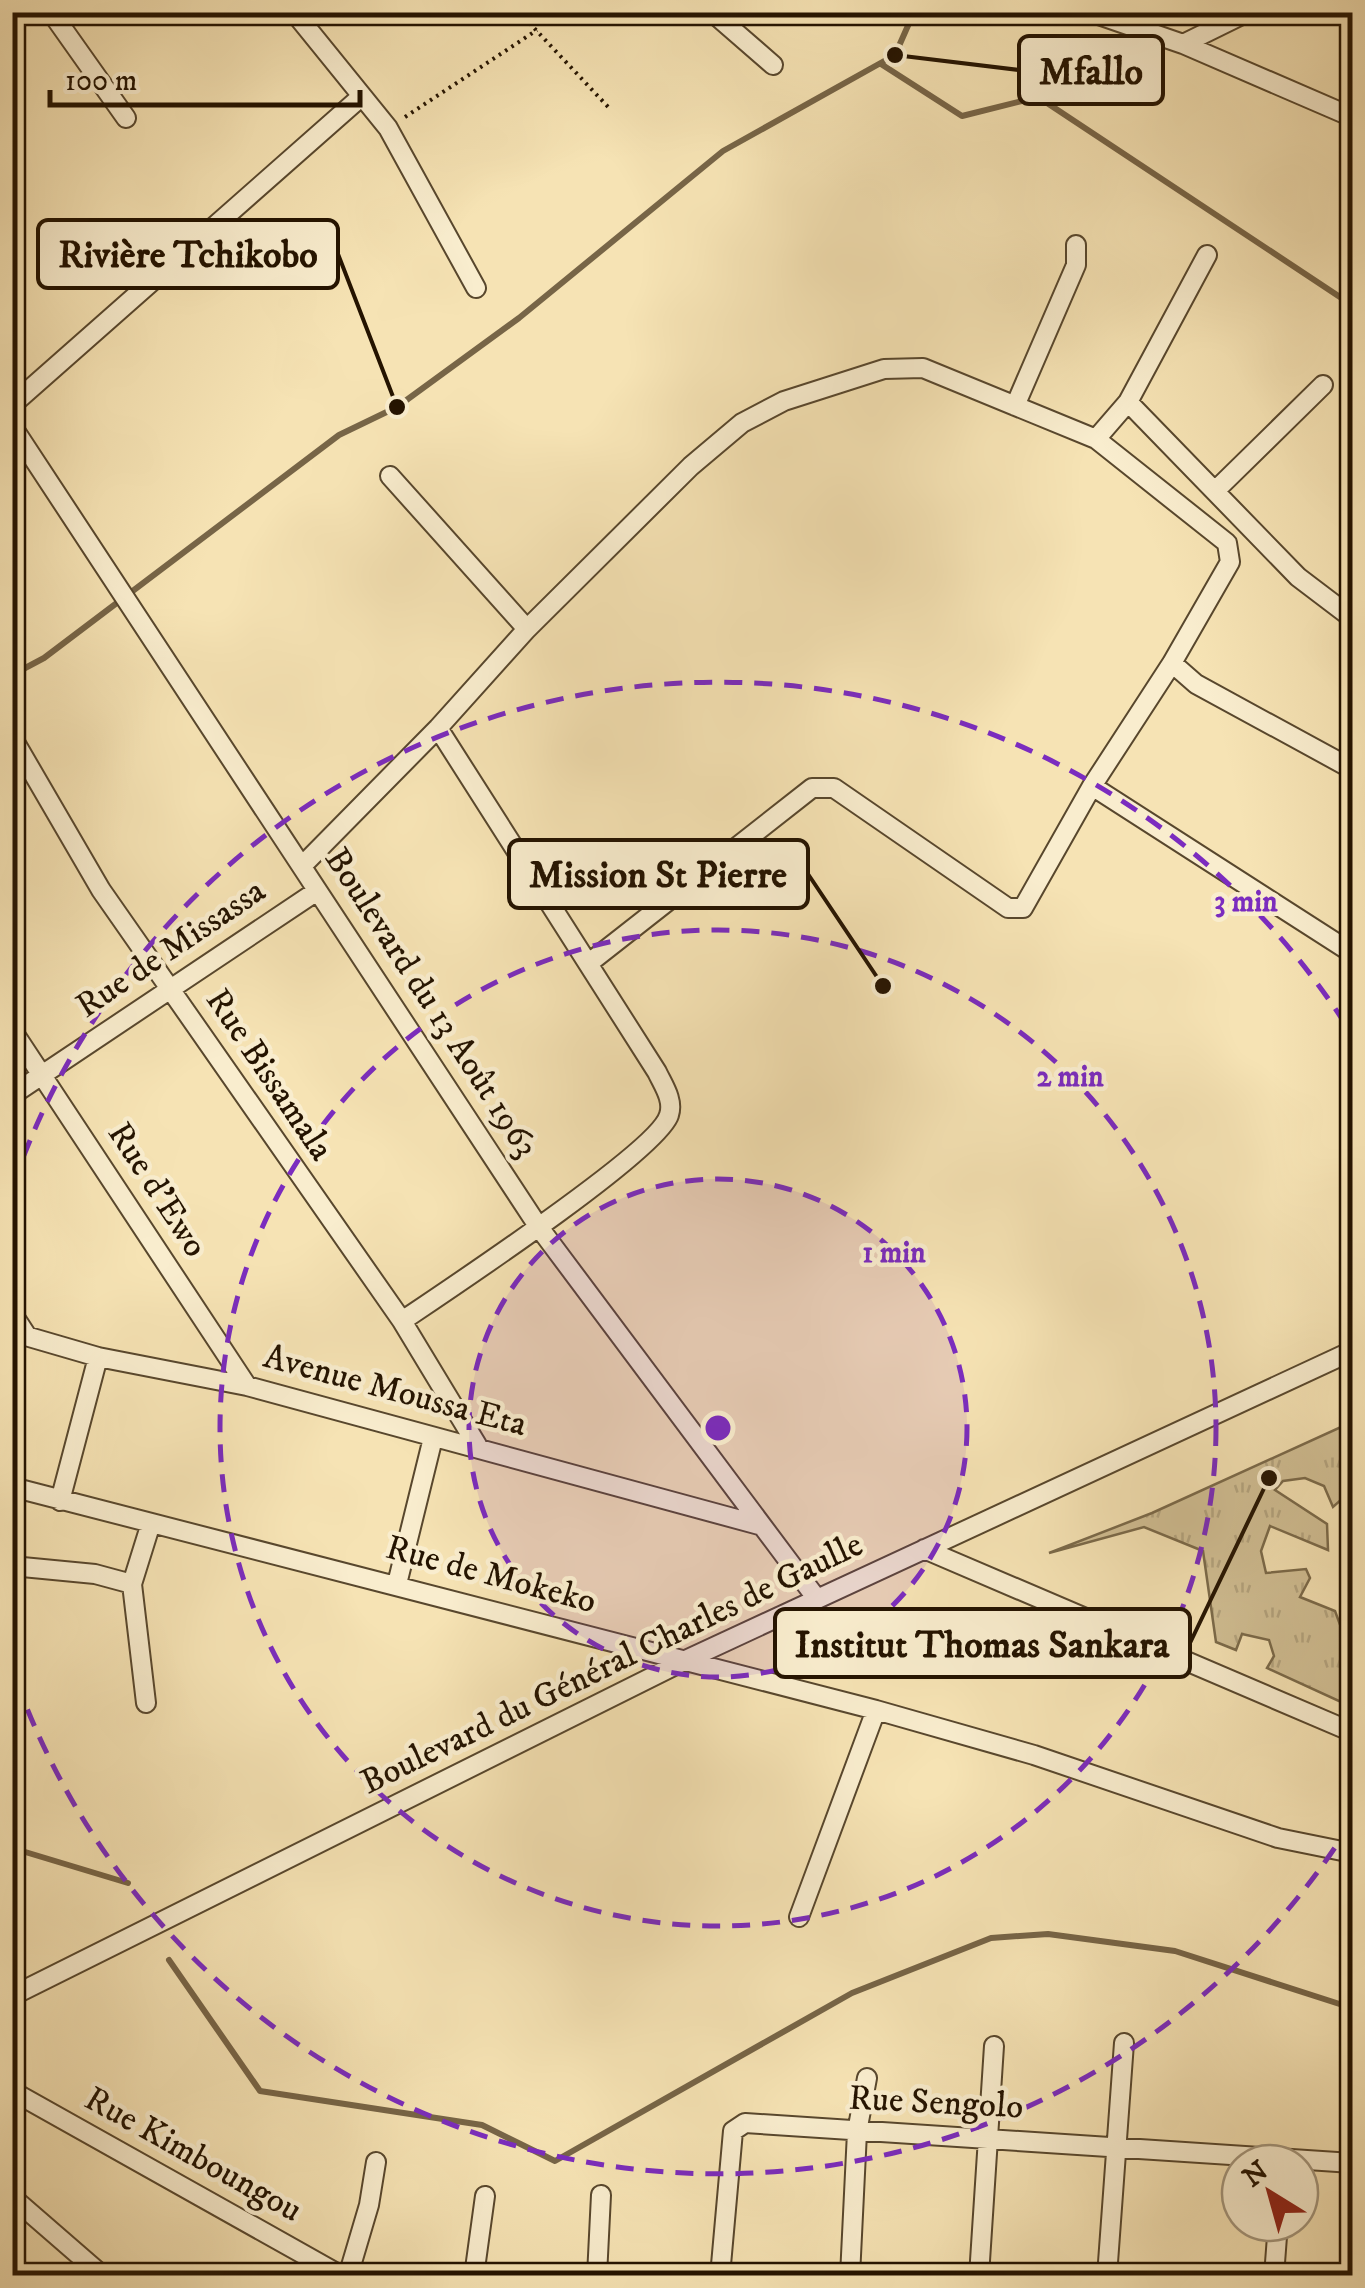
<svg xmlns="http://www.w3.org/2000/svg" width="1365" height="2288" font-family="'IM FELL DW Pica',serif">
<defs>
<pattern id="grass-tufts" width="24" height="20" patternUnits="userSpaceOnUse" patternTransform="scale(2.5)"><rect width="24" height="20" fill="#d2c095"/><path d="M3 7l-1-3M5 7V3M7 7l1-3M15 17l-1-3M17 17v-4M19 17l1-3" fill="none" stroke="#b4a47f"/></pattern>
</defs>
<rect width="100%" height="100%" fill="#f6e3b4"/>
<filter id="stains"><feTurbulence type="fractalNoise" baseFrequency=".002" numOctaves="4"/><feColorMatrix values="0 0 0 0 .2 0 0 0 0 .09 0 0 0 0 .02 0 0 0 .5 -.17"/></filter>
<radialGradient id="worn" r=".72"><stop offset=".6" stop-color="#630" stop-opacity="0"/><stop offset="1" stop-color="#630" stop-opacity=".3"/></radialGradient>
<path fill="url(#grass-tufts)" stroke="#7b6a4a" stroke-width="2.5" d="M1352,1422V1490L1333,1507L1324,1486L1305,1478L1283,1481L1275,1490L1327,1524L1328,1550L1270,1526L1261,1551L1266,1573L1306,1569L1310,1578L1300,1597L1335,1611L1346,1641L1352,1643V1707L1267,1668L1274,1656L1269,1640L1242,1634L1236,1650L1216,1642L1203,1551L1144,1527L1049,1553L1152,1513Z"/>
<g fill="none" stroke-linecap="round" stroke-linejoin="round">
<path stroke="#776547" stroke-width="6" d="M881,64L962,116L1038,97L1352,305
M12,675L44,658L339,435L397,407L519,318L723,151L895,55L914,12
M12,1848L128,1883
M169,1960L260,2091L482,2125L555,2161L852,1993L991,1938L1048,1934L1175,1951L1352,2008"/>
<g stroke="#58472d" stroke-width="22">
<path id="minor" d="M51,12L126,118
M294,12L388,128L476,288
M712,12L773,65
M1090,12L1183,44L1352,117
M1183,44L1248,12
M1128,402L1298,577L1352,618
M12,405L362,96
M1015,406L1076,265V245
M12,426L538,1226L817,1599
M1096,439L1128,402L1207,255
M390,476L527,629
M1215,491L1323,385
M1172,663L1196,684L1352,769
M12,737L101,890L402,1321L477,1445
M1092,786L1352,953
M302,866L438,728L527,629L691,466L742,423L784,401L884,369L923,368L1096,439L1227,543L1230,562L1172,663L1092,786L1023,908H1008L834,788H812L589,963
M12,1030L247,1386
M12,1095L317,891
M12,1313L27,1336
M402,1321C445,1292 659,1150 669,1115C674,1100 663,1085 657,1072L438,728
M12,1332L98,1357L247,1386L759,1525
M12,1487L876,1710L1034,1755L1278,1838L1352,1853
M60,1501L98,1357
M924,1549L1352,1732
M12,1566L95,1574L132,1584
M397,1584L433,1438
M146,1703L132,1584L151,1523
M799,1917L876,1710
M12,1996L688,1659L1352,1351
M12,2091L342,2276
M12,2197L103,2276
M348,2276L369,2205L376,2162
M474,2276L485,2196
M597,2276L601,2195
M720,2276L733,2131L745,2123L1352,2163
M850,2276L857,2132L867,2078
M979,2276L994,2046
M1107,2276L1124,2043
M1274,2276L1278,2223"/>
</g>
<path stroke="#241300" stroke-width="4" stroke-dasharray="2.5 5" stroke-linecap="butt" d="M519,12L611,110
M405,117L537,30"/>
<use href="#minor" stroke="#f9edce" stroke-width="18"/>
</g>
<circle cx="718" cy="1428" r="249" fill="#7b2cbf" fill-opacity=".12"/>
<g fill="none" stroke="#7b2cbf" stroke-width="5" stroke-dasharray="18 12">
<circle cx="718" cy="1428" r="249"/>
<circle cx="718" cy="1428" r="498"/>
<path d="M1351 1823A746 746 0 0 1 13 1671M13 1185A746 746 0 0 1 1351 1033"/>
</g>
<g text-anchor="middle" dominant-baseline="central" stroke-width="9" stroke-linejoin="round" paint-order="stroke">
<g font-size="35" fill="#241300" stroke="#f9edce">
<text transform="translate(171 949) rotate(-34)">Rue de Missassa</text>
<text transform="translate(431 1003) rotate(57)">Boulevard du 13 Août 1963</text>
<text transform="translate(269 1075) rotate(56)">Rue Bissamala</text>
<text transform="translate(157 1190) rotate(57)">Rue d'Ewo</text>
<text transform="translate(395 1391) rotate(15)">Avenue Moussa Eta</text>
<text transform="translate(491 1575) rotate(15)">Rue de Mokeko</text>
<text transform="translate(612 1664) rotate(-26)">Boulevard du Général Charles de Gaulle</text>
<text transform="translate(936 2103) rotate(3)">Rue Sengolo</text>
<text transform="translate(193 2155) rotate(29)">Rue Kimboungou</text>
</g>
</g>
<circle cx="718" cy="1428" r="15" fill="#7b2cbf" stroke="#f9edce" stroke-width="5"/>
<g font-size="30" text-anchor="middle" font-weight="bold" fill="#7b2cbf" stroke="#f9edce" stroke-width="9" stroke-linejoin="round" paint-order="stroke">
<text x="1246" y="911">3 min</text>
<text x="1070" y="1086">2 min</text>
<text x="894" y="1262">1 min</text>
</g>
<path fill="none" stroke="#241300" stroke-width="4" d="M895 55L1019 70M397 407L338 254M883 986L808 874M1269 1478L1190 1643"/>
<g fill="#241300" stroke="#f9edce" stroke-width="4">
<circle cx="895" cy="55" r="10"/>
<circle cx="397" cy="407" r="10"/>
<circle cx="883" cy="986" r="10"/>
<circle cx="1269" cy="1478" r="10"/>
</g>
<g fill="#f9edce" stroke="#241300" stroke-width="4">
<rect x="1019" y="36" width="144" height="68" rx="10"/>
<rect x="38" y="220" width="300" height="68" rx="10"/>
<rect x="509" y="840" width="299" height="68" rx="10"/>
<rect x="775" y="1609" width="415" height="68" rx="10"/>
</g>
<g font-size="38" text-anchor="middle" font-weight="bold" fill="#241300">
<text x="1091" y="84">Mfallo</text>
<text x="188" y="267">Rivière Tchikobo</text>
<text x="658" y="887">Mission St Pierre</text>
<text x="982" y="1657">Institut Thomas Sankara</text>
</g>
<rect width="1365" height="2288" fill="none" stroke="#f6e3b4" stroke-width="50"/>
<rect x="15" y="15" width="1335" height="2258" fill="none" stroke="#241300" stroke-width="5"/>
<rect x="25" y="25" width="1315" height="2238" fill="none" stroke="#241300" stroke-width="2.5"/>
<g transform="translate(1270 2193) rotate(323)"><circle r="48" fill="#f9edce" stroke="#a4967c" stroke-width="2.5"/>
<path d="M0-8L18 38L0 25L-18 38Z" fill="#8f2418"/>
<text y="-15" font-size="28" font-weight="bold" text-anchor="middle" fill="#241300">N</text>
</g>
<path d="M50 90v15h310v-15" fill="none" stroke="#241300" stroke-width="5"/>
<text x="65" y="90" font-size="30" fill="#241300" stroke="#f9edce" stroke-width="8" paint-order="stroke">100 m</text>
<rect width="100%" height="100%" filter="url(#stains)"/>
<rect width="100%" height="100%" fill="url(#worn)"/>
</svg>
